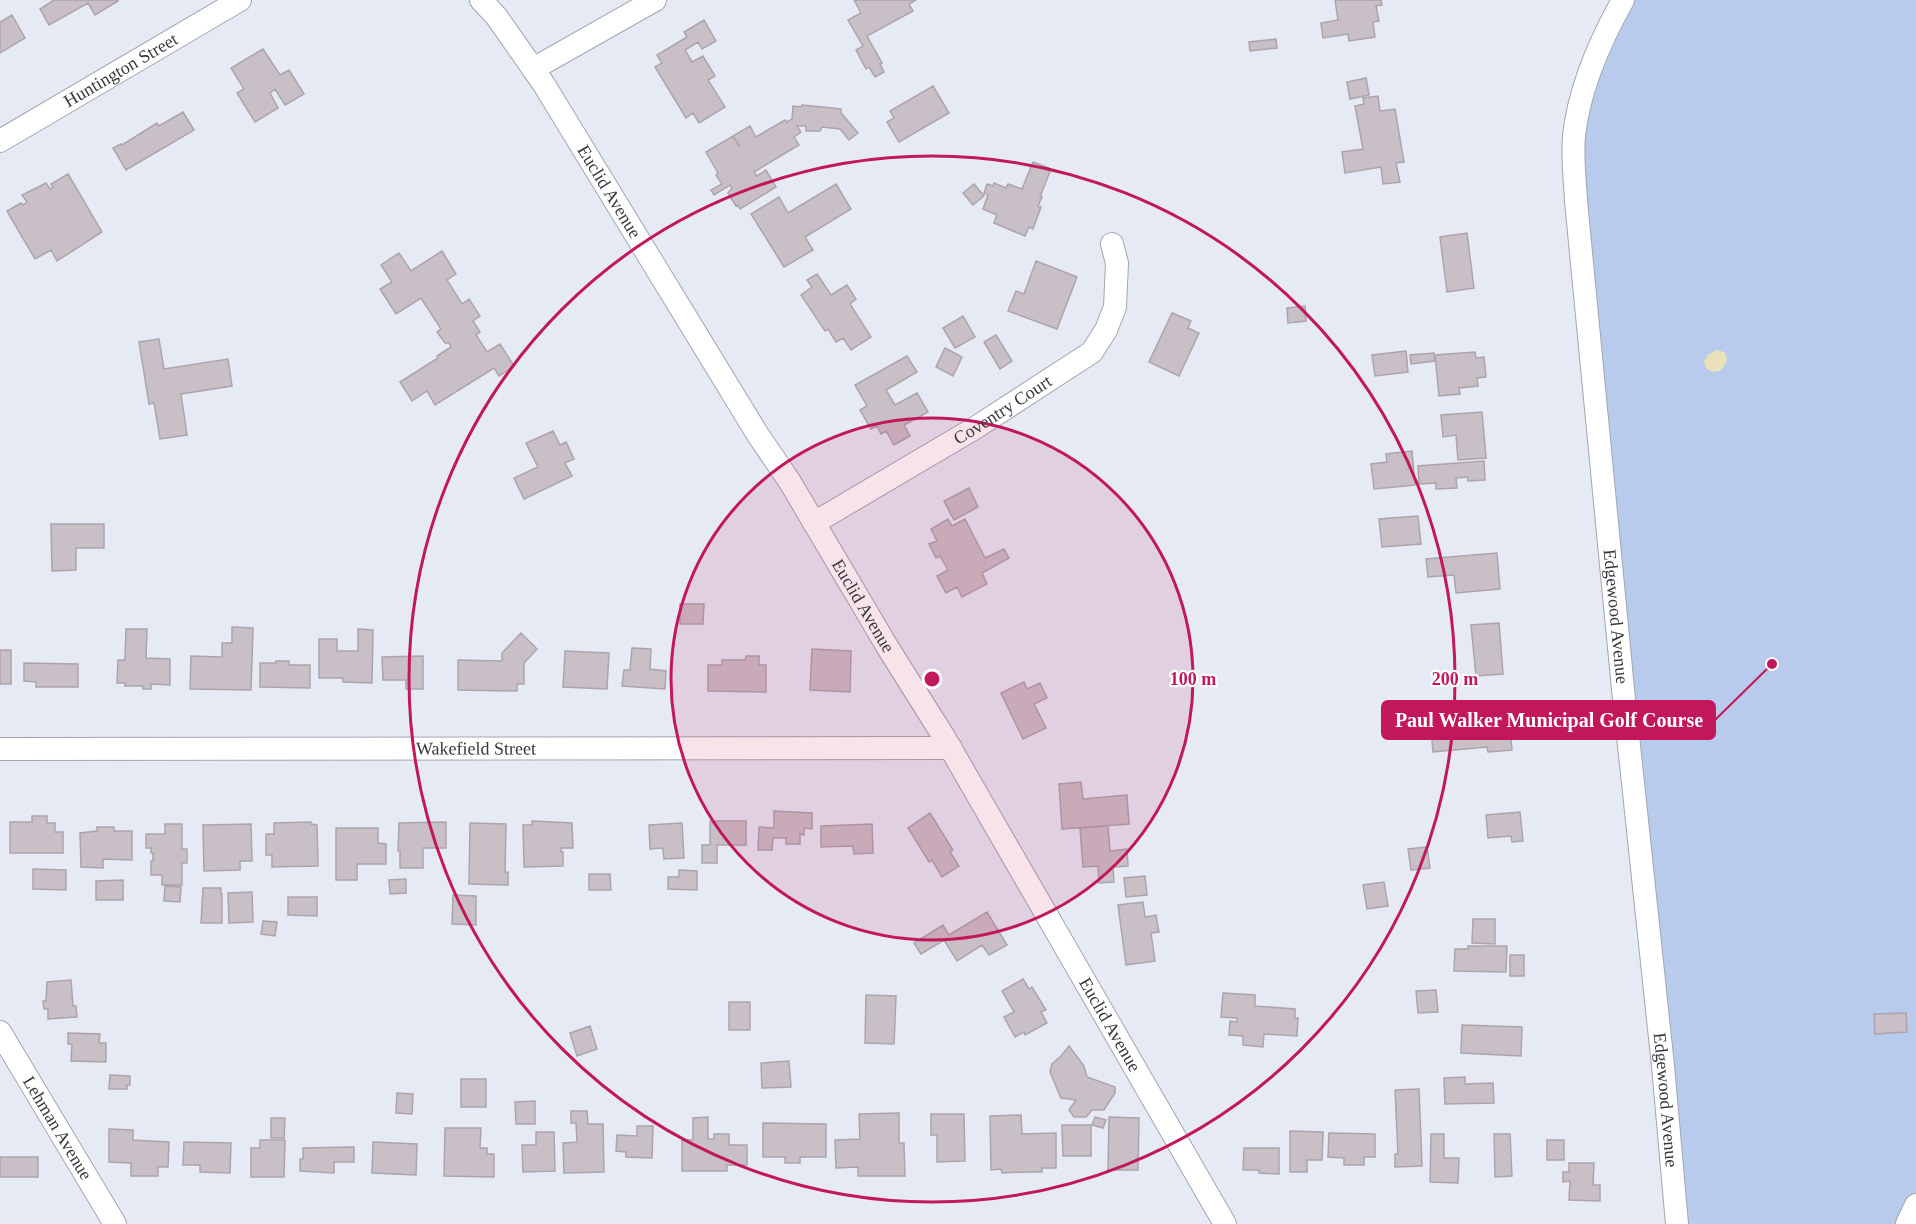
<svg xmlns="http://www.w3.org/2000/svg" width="1916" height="1224" font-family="'Times New Roman',serif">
<rect width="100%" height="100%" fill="#e5eaf5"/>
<path fill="#b9cbec" d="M1630,0H1916V1224H1676L1579,105Z"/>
<path fill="#eae1bb" d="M1716,350L1724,352C1729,359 1726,364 1720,371L1712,372L1706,368L1704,362L1708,355Z"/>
<path fill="#c9bfc7" stroke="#ada4ab" stroke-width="1.5" d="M117,0L118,1L95,15L88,3L49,25L40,9L54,0Z
M854,0H916L909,4L913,11L867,36L882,63L880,64L884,72L875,77L869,67L866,69L856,50L863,46L848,20L861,13Z
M1335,0H1381L1382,5L1376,6L1379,21L1373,22L1375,37L1349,41L1348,34L1323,38L1321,23L1338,20Z
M12,15L25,38L0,53V22Z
M704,20L716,41L702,49L698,42L685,50L692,62L703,56L715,76L708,80L725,107L699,123L693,113L686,118L655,67L662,63L657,55L687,37L684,32Z
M1276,39L1277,48L1250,51L1249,42Z
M263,49L280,75L289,70L304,94L285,105L275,89L270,93L278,108L255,122L237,93L244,89L231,68Z
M1366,78L1369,95L1350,99L1347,82Z
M933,86L949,113L899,142L887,122L894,118L890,111Z
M1378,96L1380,111L1395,109L1404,162L1396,163L1400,182L1383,184L1381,167L1345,173L1342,152L1363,149L1355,106L1364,104L1363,98Z
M802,105L841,109V113L858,133L849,140L840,129L822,127L820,131H806V126H797L801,132L794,137L799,145L754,172L757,176L766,170L776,187L740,209L738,205L736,206L728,193L732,188L730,185L714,195L711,190L722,184L716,175L718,173L706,152L733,136L740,147L733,136L750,126L756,137L785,120L787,122L792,119L793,106L801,107Z
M183,112L194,130L126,170L113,148L121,144L122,145L157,123L159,126Z
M1033,162L1051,169L1040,197H1042L1038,206L1041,207L1033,229L1029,227L1025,236L994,223L997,215L983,209L988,195L984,193L987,184L993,186L994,183L1006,188L1008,184L1022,189Z
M68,174L102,232L57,261L51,250L35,259L7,211L21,203L23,205L27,202L22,195L46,183L50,189L53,187L51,184Z
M836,184L851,209L805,237L813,250L784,267L751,214L779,197L788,213Z
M974,184L984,196L973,205L963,193Z
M1467,233L1474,288L1447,292L1440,237Z
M442,251L456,274L447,280L462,304L469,299L480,316L473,321L480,332L476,335L487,352L500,344L514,366L499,376L494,368L435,405L427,391L412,401L400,382L438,358L437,356L451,347L449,343H445L437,332L441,329L421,298L396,314L380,289L392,282L381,265L399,253L411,271Z
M1036,261L1077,277L1057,329L1008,311L1016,291L1024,294Z
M817,274L831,295L847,285L856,299L850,304L871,337L851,350L843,338L836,342L828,329L825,331L801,295L812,287L807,280Z
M1305,306L1306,321L1288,323L1287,308Z
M1172,313L1191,321L1188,328L1199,333L1179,376L1149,362Z
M963,316L975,337L955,348L943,328Z
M996,335L1012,361L1000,369L984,342Z
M159,339L164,369L228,359L232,386L181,394L187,435L160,439L154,403L149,404L139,342Z
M945,348L962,357L953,376L936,367Z
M1406,351L1408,372L1375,376L1372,355Z
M1475,352L1476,358L1484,357L1486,377L1477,378L1478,386L1459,388L1460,394L1439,396L1435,355Z
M1434,353L1435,361L1411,364L1410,355Z
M907,356L917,372L886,390L895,405L917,393L928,412L904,425L910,436L894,445L886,431L881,434L877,426L871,429L860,410L867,406L855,385Z
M1482,412L1486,458L1458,460L1456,435L1443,437L1441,415Z
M553,431L560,445L566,442L574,459L565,463L572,476L524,499L514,478L538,467L526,443Z
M1412,451L1415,485L1374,489L1371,464L1387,462L1386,454Z
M1484,461L1485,480L1468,481V477L1456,478L1457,488L1436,489V483L1419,484L1418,466Z
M969,488L978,507L954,520L944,501Z
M1418,516L1421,544L1382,547L1379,519Z
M948,519L952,526L965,519L985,558L1004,549L1009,558L982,573L987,584L962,597L957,587L946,593L937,576L948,570L940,556L936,558L929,544L937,541L931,529Z
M51,524H104V548H76V570L52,571Z
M1497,553L1500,589L1456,593L1454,575L1428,577L1426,559Z
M680,604H704L703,624H680Z
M1499,623L1503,674L1476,676L1471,625Z
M232,627L253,628L251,690L190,689L191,656L222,657V643H232Z
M126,629H147L146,658L170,659V685L151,684V689H143V686H125V683H117L118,660H125Z
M358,629L373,630L372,683L343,682V678H319V639H337V651H358Z
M521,633L537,649L524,663V684H517V691L458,690V660L502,661V653Z
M632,648L651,649L650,669L666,671L665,689L622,686L624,670H630Z
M812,649L851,651L850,692L810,690Z
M0,650H11V684H0Z
M565,651L609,653L607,689L563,687Z
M423,656V689H406V680H383L382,657Z
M746,656H759V665H766V692L708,691V665H722V660H745Z
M276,661H289V665H310V688L260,687V663H276Z
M24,663L78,664V687H36V682L24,681Z
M1024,682L1027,689L1040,683L1047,698L1034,704L1046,728L1023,739L1001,693Z
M1508,709L1512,750L1488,752L1487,747L1433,752L1431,728L1489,722L1488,711Z
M1081,782L1083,799L1127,795L1129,824L1062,829L1059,784Z
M774,811L812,813V829L804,828V835L800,834V844H786V838H773L772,850H758L759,827L774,828Z
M1520,812L1523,841L1512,842L1511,836L1488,838L1486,815Z
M930,813L953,850L950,852L959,866L942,877L932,860L929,862L908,828Z
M32,816H47V823H55V832H63V853H10V822H32Z
M532,821L572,823L573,848H561V852H563V866L524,867L523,825H532Z
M710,821H746V845H717V863H702V845H710Z
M311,822V824L317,825L318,866L272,867V855H266V834H274V823Z
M446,822V848H423V868H400V851H398L399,823Z
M470,823L506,824L505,872H508V885L469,884Z
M682,823L684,858L664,859L663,848L650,849L649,825Z
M165,824H182V849H187V863H182V885H162V875H151V861H153V853H151V848H146V834H165Z
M251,824L252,861H240V870L204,871L203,825Z
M872,824L873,853L854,854L853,846L821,847V826Z
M1108,826L1110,851L1127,849L1128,866L1113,867L1114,882L1099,883L1098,866L1083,867L1080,828Z
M97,827H114V831H132V860L103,859V868L81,867L80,833L97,831Z
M336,828H378V843L386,844V864H357V880H336Z
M1427,847L1430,868L1411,870L1408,849Z
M33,869L66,870V890L33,889Z
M679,870L697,871V890L668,889V877H679Z
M589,874H610L611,890H589Z
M1145,876L1147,895L1126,897L1124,878Z
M406,879V893L390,894L389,880Z
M123,880V900H96V881Z
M1384,882L1388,906L1367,909L1363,885Z
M165,886L181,887L180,902L164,901Z
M203,888H221V894H222V923H201Z
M252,892L253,922L229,923L228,893Z
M453,895L476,896V925L452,924Z
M288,897H317V916L288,915Z
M1143,902L1145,917L1156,915L1159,932L1151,933L1155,961L1126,965L1118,905Z
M987,912L1007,945L989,955L982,945L957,961L944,940L921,954L914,943L943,925L949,935Z
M1473,919H1495V944L1472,943Z
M263,921L277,922L275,936L261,934Z
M1468,946H1507L1506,972L1454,971L1455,949H1468Z
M1510,955H1524V976H1510Z
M1023,979L1029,989L1032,987L1046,1010L1041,1012L1047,1023L1025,1035L1024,1032L1015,1037L1004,1017L1014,1012L1002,991Z
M71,980L73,1006H76L77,1017L48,1019V1009H44L43,1001H46L47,982Z
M1436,990L1438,1012L1418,1013L1416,991Z
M1223,993L1255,995V1006L1295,1009V1018H1298L1297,1036L1264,1034L1263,1047L1243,1045V1036L1229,1035L1230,1021L1237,1022V1018L1221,1017Z
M866,995L896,996L894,1044L865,1043Z
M729,1002H750V1030H729Z
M1906,1013L1907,1032L1875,1034L1874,1014Z
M1462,1025L1522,1027L1521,1056L1461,1053Z
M590,1026L597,1049L577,1056L570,1033Z
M68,1033L100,1034L99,1043H106V1062L71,1061L72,1044H68Z
M1069,1046L1084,1066L1087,1077L1115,1087V1093L1104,1110H1092L1086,1117H1074L1069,1110L1076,1100L1061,1098L1050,1072L1052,1064L1061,1056Z
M789,1061L791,1087L762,1088L761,1063Z
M110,1075L130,1076V1085H127V1089H109Z
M1465,1077V1084L1493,1083L1494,1103L1445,1104L1444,1078Z
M461,1079H486V1107H461Z
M1419,1089L1422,1166L1395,1167V1154H1398L1395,1090Z
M397,1093L413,1094L412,1114L396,1113Z
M535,1101V1124H516L515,1102Z
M571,1111H587L588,1124H603L604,1172L564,1173L563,1143L577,1142L576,1123H571Z
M899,1113V1143H904L905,1176H858V1167L836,1168L835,1140L860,1139L859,1114Z
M931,1114H964L965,1161L937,1162V1135H931Z
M1021,1115L1022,1134L1056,1133V1168H1042V1172H1027L1002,1173L1001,1169L991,1170L990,1116Z
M708,1117V1139H714V1134H729V1145H747V1165H727V1171H682V1140H693V1118Z
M1095,1117L1106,1120L1103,1128L1092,1125Z
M1109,1117L1139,1118L1138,1170H1108Z
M271,1118H285L284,1138H271Z
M763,1123L826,1124V1157H800V1163H785V1157H763Z
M1062,1125H1091V1156H1063Z
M637,1126H653L652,1158L626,1157V1152L616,1151L617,1135L637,1136Z
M445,1128H481L480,1148H487V1154H494V1177L444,1176Z
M109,1129L133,1130V1140L169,1142L168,1167H158V1176H131V1163L109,1162Z
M1290,1131L1323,1132L1322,1160H1307V1172H1290Z
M536,1132H554L555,1171L523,1172L522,1145H536Z
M1329,1133L1375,1134V1157H1364V1165H1344V1158L1328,1157Z
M1431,1134H1444V1158H1459L1458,1183L1430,1182Z
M1494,1134H1510L1512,1176L1495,1177Z
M260,1140H285L284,1177H251V1148H260Z
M1547,1140H1564V1160H1547Z
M184,1142L231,1143L230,1173L200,1172V1165H183Z
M373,1142L417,1144L416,1175L372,1173Z
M354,1147V1162H334V1173L300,1171V1159H303V1148Z
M1244,1148H1279V1174L1259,1173V1170H1243Z
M0,1157H38V1177H0Z
M1569,1163H1594L1593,1185H1600V1201L1569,1200L1570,1181L1563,1182V1172H1569Z"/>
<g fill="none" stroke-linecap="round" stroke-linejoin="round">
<g stroke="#a1a7b0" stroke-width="24">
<g id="minor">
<path id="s1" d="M481,0L496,16L543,83L758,435L790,482L888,648L944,737L1225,1224"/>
<path id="s2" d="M1623,0C1600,41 1579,89 1574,136C1572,157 1575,180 1576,201L1623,689L1663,1066L1677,1224"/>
<path d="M533,69L655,0"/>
<path id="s3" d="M0,141L240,0"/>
<path id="s4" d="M814,523L975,428L1092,352L1106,330L1115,307L1117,263L1112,244"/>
<path id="s5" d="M0,749L951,748"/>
<path id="s6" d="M0,1032L115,1224"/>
<path d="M1907,1224L1916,1205"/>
</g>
</g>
<use href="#minor" stroke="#fff" stroke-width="22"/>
</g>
<circle cx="932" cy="679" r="261" fill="#c2185b" fill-opacity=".12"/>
<g fill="none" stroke="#c2185b" stroke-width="3">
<circle cx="932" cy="679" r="261"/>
<circle cx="932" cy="679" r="523"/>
</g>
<g text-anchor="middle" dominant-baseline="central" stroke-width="4.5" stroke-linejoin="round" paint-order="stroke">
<g font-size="18" fill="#36383c" stroke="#fff">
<text stroke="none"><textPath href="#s3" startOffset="140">Huntington Street</textPath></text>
<text stroke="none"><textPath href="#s1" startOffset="231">Euclid Avenue</textPath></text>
<text stroke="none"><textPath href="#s4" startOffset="220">Coventry Court</textPath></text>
<text stroke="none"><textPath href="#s1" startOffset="717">Euclid Avenue</textPath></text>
<text stroke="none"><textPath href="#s2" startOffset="628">Edgewood Avenue</textPath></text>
<text stroke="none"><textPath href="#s5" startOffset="476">Wakefield Street</textPath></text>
<text stroke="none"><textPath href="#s1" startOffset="1203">Euclid Avenue</textPath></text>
<text stroke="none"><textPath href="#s2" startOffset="1114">Edgewood Avenue</textPath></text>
<text stroke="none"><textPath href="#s6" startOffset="112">Lehman Avenue</textPath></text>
</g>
</g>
<circle cx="932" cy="679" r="9" fill="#c2185b" stroke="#fff" stroke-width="3"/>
<g font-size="18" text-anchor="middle" font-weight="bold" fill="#c2185b" stroke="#fff" stroke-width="4.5" stroke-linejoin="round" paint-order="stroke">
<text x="1193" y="685">100 m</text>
<text x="1455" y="685">200 m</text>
</g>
<path fill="none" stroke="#c2185b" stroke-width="2" d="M1772 664L1715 720"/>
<circle fill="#c2185b" stroke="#fff" stroke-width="2" cx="1772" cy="664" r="6"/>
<rect fill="#c2185b" stroke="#c2185b" stroke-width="2" x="1382" y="701" width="333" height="38" rx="6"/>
<g font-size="20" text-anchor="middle" font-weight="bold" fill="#fff">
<text x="1549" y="727">Paul Walker Municipal Golf Course</text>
</g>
</svg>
